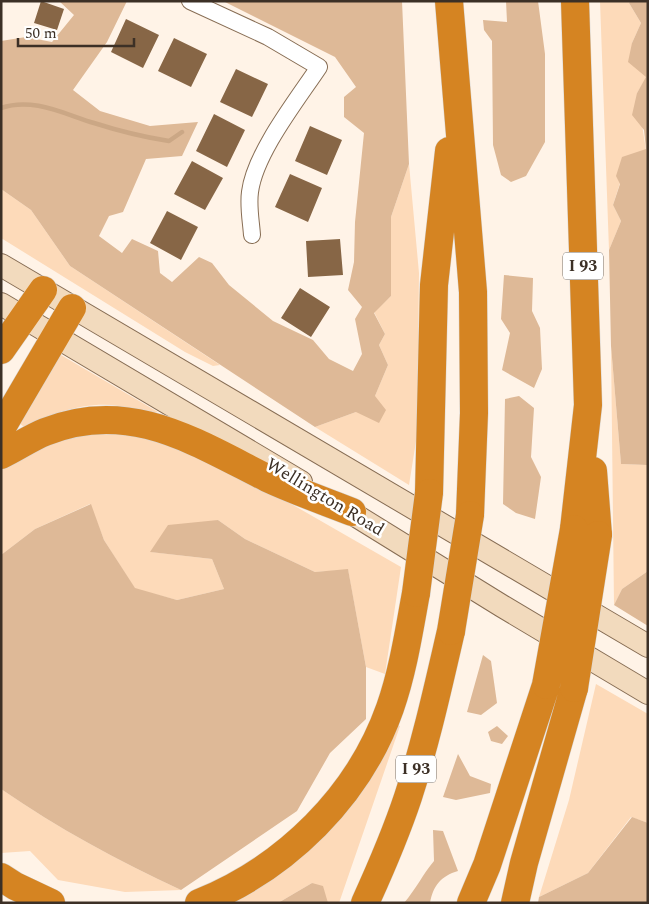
<svg xmlns="http://www.w3.org/2000/svg" width="649" height="904" font-family="Spectral,serif">
<rect width="100%" height="100%" fill="#fff3e7"/>
<path fill="#fddab9" d="M600,1H630L629,3L641,23L632,43L647,77L637,93L646,150L620,183L613,205L621,221L609,250Z
M409,164L419,273L417,435L409,485L315,427L356,412L375,396L388,365L379,345L385,334L374,312L391,296V217Z
M1,189L31,210L70,266L220,365L213,366L185,352L1,238Z
M611,346L621,464L647,465L648,462V571L622,589L614,605Z
M61,355L158,412C146,415 131,408 119,406C88,401 51,413 24,427L18,422Z
M92,429L139,430L227,467L401,567L385,674L366,667L348,570L315,572L245,539L218,520L151,552L212,559L224,589L177,600L135,589L104,540L90,504L35,529L1,555V467L43,442Z
M596,684L648,714V823L631,817L588,873L539,897L569,800Z
M392,724L400,726L339,903H328L312,883L278,903H214L285,863Z
M1,789C59,829 117,860 181,890L125,892L58,880L30,851L1,853Z"/>
<path fill="#deb997" d="M59,1H127L107,42L73,90L100,111L150,126L198,122L182,156L146,159L123,212L109,216L99,236L122,253L132,239L158,251L160,273L172,282L199,257L212,263L229,285L273,321L313,340L329,359L353,371L362,354L355,319L362,307L348,290L354,262L355,222L364,133L344,117V97L356,87L335,57L223,1H402L409,164L391,217V296L374,313L385,334L379,345L388,365L375,396L386,410L379,423L356,412L315,427L70,266L31,210L1,189V41L26,37L52,42L74,15Z
M506,1H538L545,54V142L526,176L511,182L501,175L493,145L492,41L484,30L483,20L507,22Z
M630,1H648L647,465L621,464L611,346L609,250L621,221L613,205L620,184L616,176L622,157L646,149L644,130L632,115L637,93L646,77L628,62L632,43L641,23L629,3Z
M504,275L533,278L532,311L540,328L542,369L534,388L502,370L510,333L501,319Z
M519,396L534,408L531,457L541,477L535,519L516,513L503,504L505,399Z
M91,504L104,540L135,588L177,600L224,589L212,559L150,552L168,525L218,520L245,539L315,572L348,569L366,667V719L330,753L297,811L181,890C117,860 59,829 1,789V555L35,529Z
M648,571V626L614,605L622,589Z
M483,655L491,661L497,703L481,715L467,712Z
M497,726L508,736L502,744L491,741L488,732Z
M458,754L470,776L491,784L490,793L456,800L443,797Z
M632,817L648,823V903H538L539,897L588,873Z
M433,830L443,831L458,871C441,876 433,886 430,903H404C416,889 423,874 434,861Z
M312,883L323,886L328,903H278Z"/>
<g fill="none" stroke-linecap="round" stroke-linejoin="round">
<path stroke="#cba785" stroke-width="4.5" d="M1,108C33,97 64,114 94,123C119,131 143,137 169,141L182,132"/>
</g>
<path fill="#876646" d="M41,1L64,9L57,30L34,23Z
M126,19L159,35L143,68L111,52Z
M174,38L207,54L191,87L158,71Z
M236,69L268,84L252,117L220,102Z
M214,114L245,130L227,167L196,151Z
M310,126L342,140L327,175L295,161Z
M192,161L223,178L205,210L174,194Z
M290,174L322,188L308,222L275,207Z
M167,211L198,227L181,260L150,243Z
M340,239L343,275L308,277L306,241Z
M300,288L330,307L311,337L281,318Z"/>
<g fill="none" stroke-linecap="round" stroke-linejoin="round">
<g stroke="#876d54" stroke-width="18">
<path id="minor" d="M190,1L268,37L319,67C297,100 255,153 250,192C248,206 251,221 252,235"/>
</g>
<g stroke="#876d54" stroke-width="24">
<path id="secondary" d="M1,265L648,646
M1,304L301,482
M337,504L502,606L648,693"/>
</g>
<g stroke="#d8d6d4" stroke-width="29">
<path id="motorway" d="M449,1L473,292L474,413L470,515
M1,350L43,290
M1,429L72,308
M1,455C16,448 30,438 45,432C129,398 195,442 267,478C295,491 324,501 352,512
M593,471L598,535
M429,493L434,285L449,151
M574,529L588,405L575,1
M1,877L15,886L51,903
M199,903C286,868 359,796 390,708C403,671 409,631 416,593
M365,903C381,868 396,833 408,797C426,742 438,687 451,631
M471,903L487,865L546,685
M515,903L524,863L574,688"/>
</g>
<use href="#minor" stroke="#fff" stroke-width="16"/>
<use href="#secondary" stroke="#f2dabd" stroke-width="22"/>
<use href="#motorway" stroke="#d58422" stroke-width="28"/>
<g stroke="#d8d6d4" stroke-width="29" stroke-linecap="butt">
<path id="motorway-bridge" d="M416,593L429,493
M451,631L470,515
M546,685L574,529
M574,688L598,535"/>
</g>
<use href="#motorway-bridge" stroke="#d58422" stroke-width="28"/>
</g>
<g text-anchor="middle" dominant-baseline="central" stroke-width="5" stroke-linejoin="round" paint-order="stroke">
<g fill="#fff" stroke="#766e67" stroke-width="1">
<rect x="563" y="252.5" width="40" height="27" rx="4"/>
<rect x="396" y="755.5" width="40" height="27" rx="4"/>
</g>
<g font-size="16" font-weight="bold" fill="#3c3026">
<text x="583" y="266">I 93</text>
<text x="416" y="769">I 93</text>
</g>
<g font-size="18" fill="#3c3026" stroke="#fff">
<text transform="translate(325 497) rotate(31)">Wellington Road</text>
</g>
</g>
<rect width="649" height="904" fill="none" stroke="#3c3026" stroke-width="5"/>
<path d="M18 38v8h116v-8" fill="none" stroke="#3c3026" stroke-width="2.5"/>
<text x="25" y="38" font-size="15" fill="#3c3026" stroke="#ffffff" stroke-width="4" paint-order="stroke">50 m</text>
</svg>
